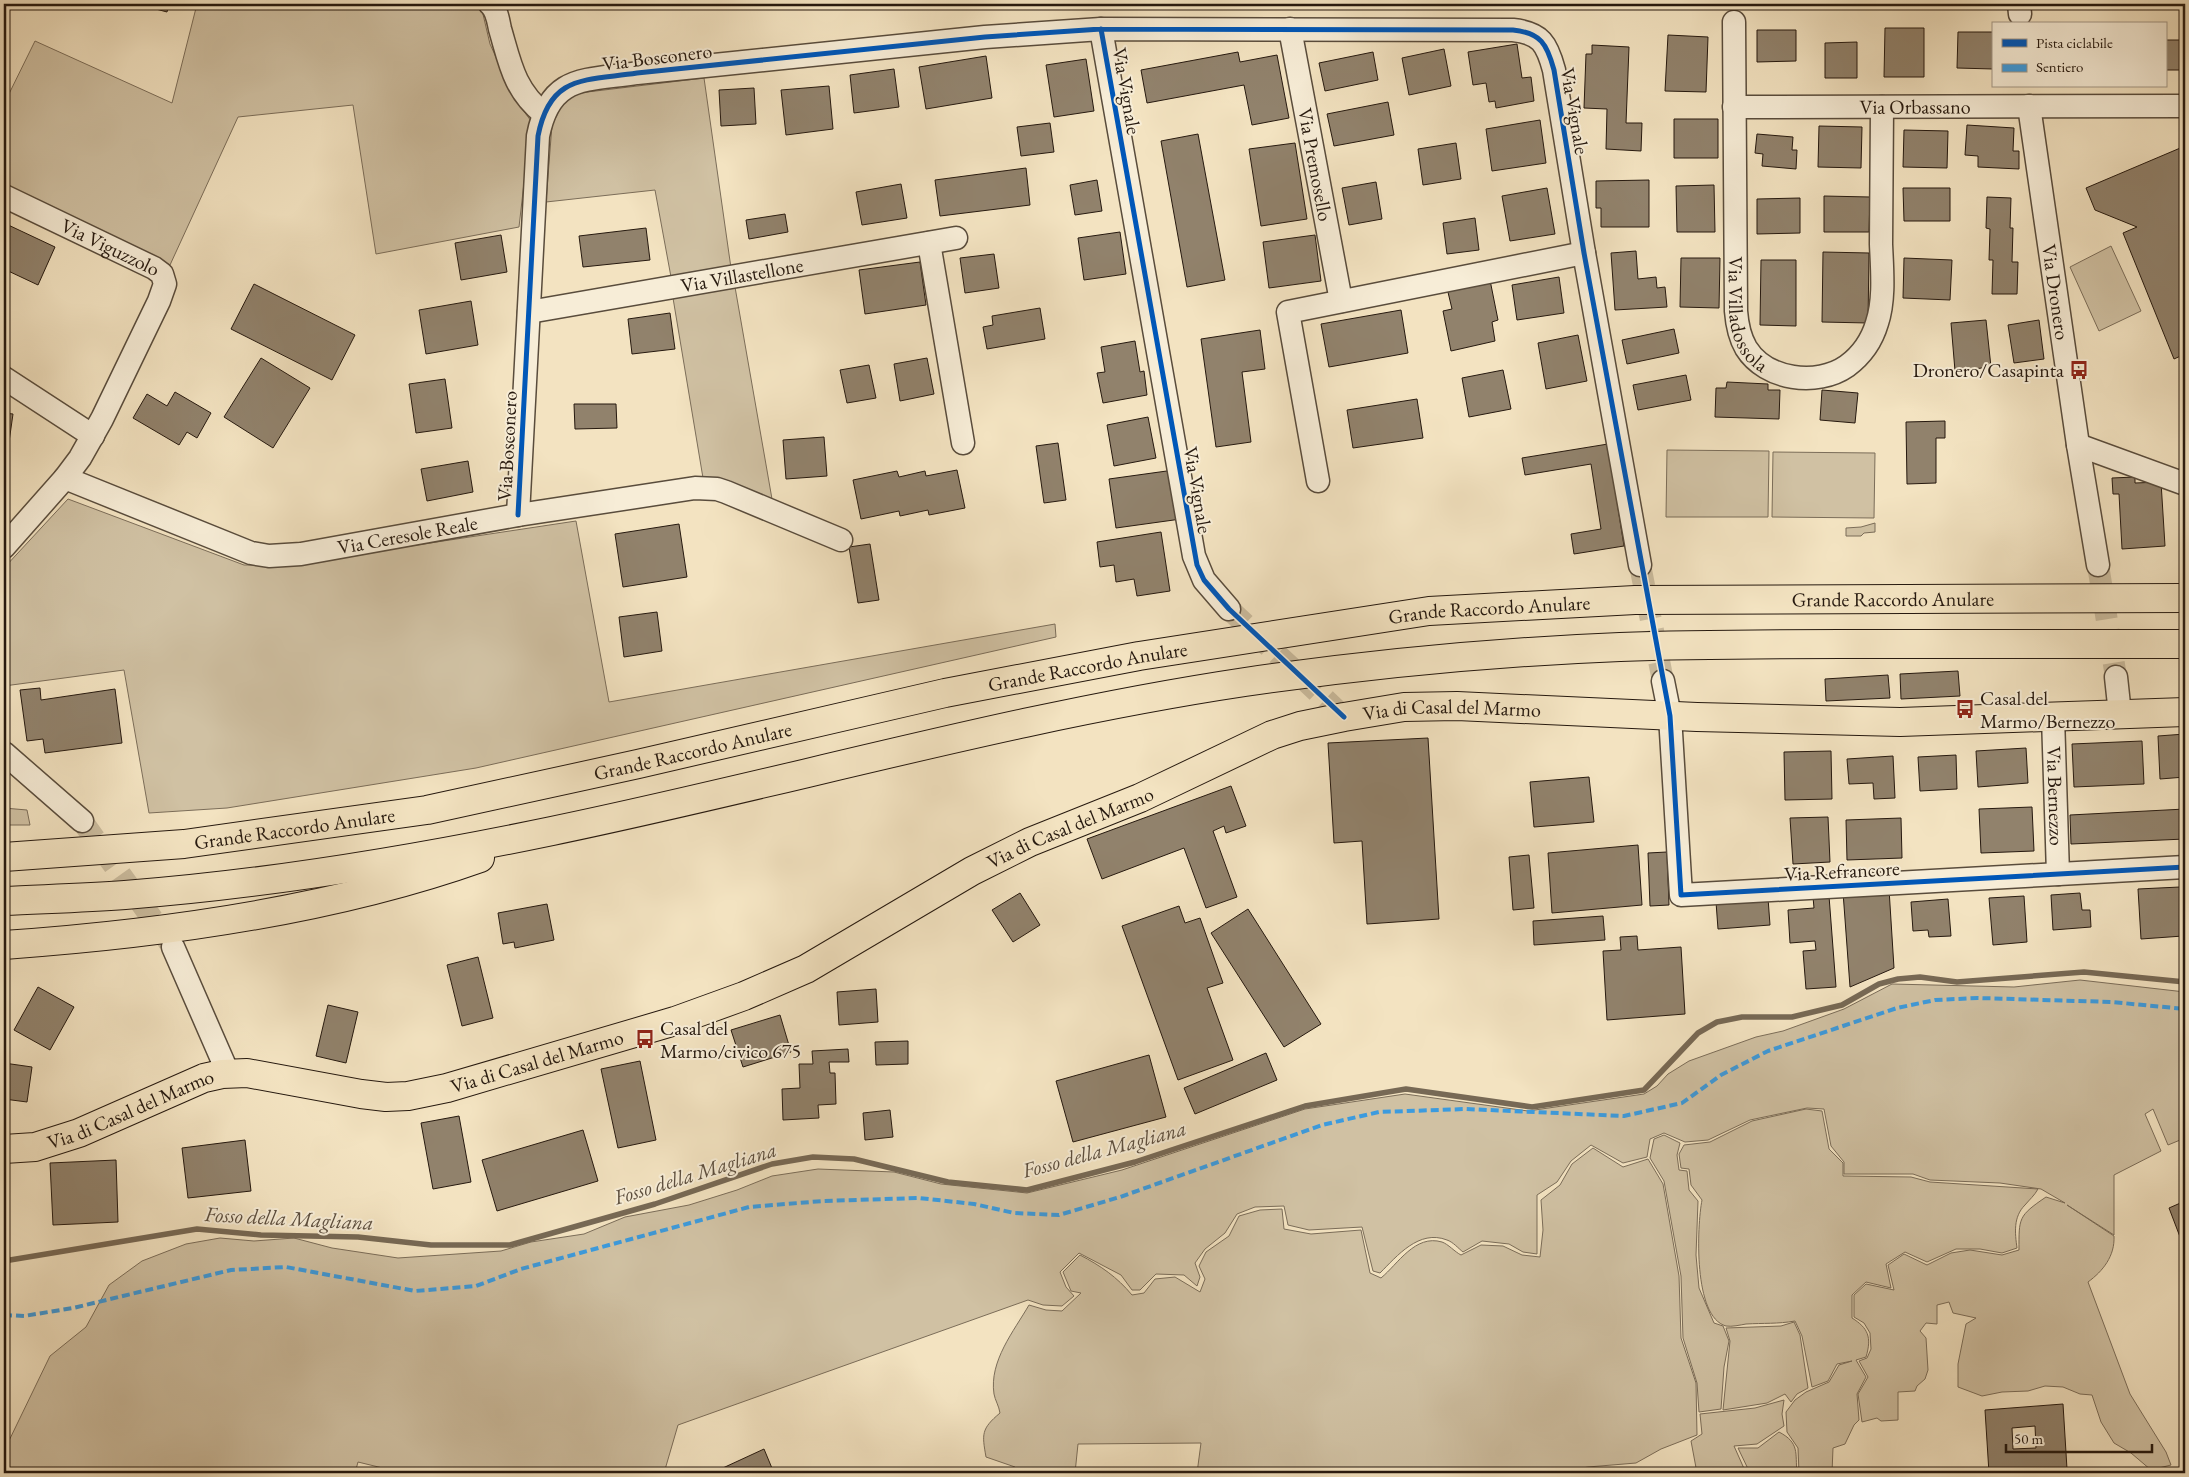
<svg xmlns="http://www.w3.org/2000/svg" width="2189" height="1477" font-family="'EB Garamond',serif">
<rect width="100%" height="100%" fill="#f3e3c1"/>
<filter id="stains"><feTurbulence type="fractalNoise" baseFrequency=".004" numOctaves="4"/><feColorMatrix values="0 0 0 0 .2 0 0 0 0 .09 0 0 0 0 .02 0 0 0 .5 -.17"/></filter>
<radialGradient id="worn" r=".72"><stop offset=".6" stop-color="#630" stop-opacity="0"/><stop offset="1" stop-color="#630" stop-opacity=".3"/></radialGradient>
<path fill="#d0c1a3" stroke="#7b6d59" d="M197,4H458L482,10L490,44L515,99L531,121L519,227L376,254L353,105L238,117L170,265L4,187V104L35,41L172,103Z
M1250,4H1336V8H1250Z
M704,78L731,268L671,277L655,190L546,202L552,125L566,96L579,93Z
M2111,246L2141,311L2099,331L2070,267Z
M735,287L772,499L703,478L673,298Z
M1667,450L1769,451L1768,517H1666Z
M1773,452L1875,453L1874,518L1772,517Z
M68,499L244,565H284L576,521L609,702L1055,624L1056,637L476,768L227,808L149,813L124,670L4,686V568Z
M1875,523V532L1864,533L1861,536H1846V528L1861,527Z
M4,808L27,810L30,825H4Z
M2080,980L2185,992V1138L2168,1145L2153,1109L2145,1114L2161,1151L2114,1175V1235L2067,1205L2114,1236C2115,1256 2103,1271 2088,1282L2130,1394L2166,1452L2171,1465L2151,1470L2131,1453L2114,1443L2101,1422L2092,1395L2080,1394L2063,1387L2045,1386L2028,1391L2002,1392L1982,1396L1958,1387V1364L1966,1324L1976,1318L1953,1313L1949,1302L1937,1305V1324L1926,1323L1920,1331L1926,1338L1928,1370L1925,1379L1917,1386L1915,1391L1898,1392V1420L1881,1421L1877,1418L1862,1422L1858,1394L1868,1377L1859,1361L1867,1358L1871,1349L1870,1333L1864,1323L1854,1317V1295L1866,1284L1894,1290L1888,1265L1904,1254L1927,1265L1951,1253L1970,1250L2002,1255L2019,1250C2019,1218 2018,1216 2046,1197L2065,1203L2041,1189L2000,1183L1930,1180L1913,1174H1844V1162L1831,1146L1824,1109L1807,1108L1750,1120L1708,1140L1685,1142L1664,1133L1650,1139L1647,1157L1623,1163L1591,1145L1571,1161L1557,1182L1537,1195V1254L1523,1252L1509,1244L1482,1241L1463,1252C1458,1248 1453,1242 1447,1240C1419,1229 1397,1256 1380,1273L1373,1271L1362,1227L1309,1230L1288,1225L1284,1206L1255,1207L1237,1214L1225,1233L1205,1249L1195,1263L1200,1277L1197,1286L1184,1275L1156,1274L1140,1290H1132L1121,1275L1079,1253L1060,1272L1066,1287L1074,1296L1062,1306L1043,1305L1028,1300L678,1425L664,1473H403L358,1462L355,1473H4V1451L50,1356L86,1327L109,1285L142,1261L186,1244L220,1238L254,1241L294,1238L332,1248L398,1258L501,1251L531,1242L584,1234L625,1217L689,1205L737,1190L772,1176L818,1169L894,1172L941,1184L1027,1193L1122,1170L1305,1109L1405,1094L1528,1111L1644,1094L1657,1086L1668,1074L1689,1061L1756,1037L1783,1031L1844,1009L1892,984L2014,987Z
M1806,1109L1822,1111L1829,1149L1843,1163V1176L1911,1177L1930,1182L2038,1189C2034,1196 2030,1199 2025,1205C2013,1217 2015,1233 2017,1248L2002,1253L1980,1249H1956L1927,1262L1905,1252L1886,1264L1891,1288L1866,1282L1852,1295V1318C1868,1328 1872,1337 1866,1357L1856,1360L1866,1377L1857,1394L1859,1420L1854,1425L1845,1444L1833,1448L1832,1473H1799L1798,1448L1787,1432L1786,1412L1795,1400L1806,1392L1829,1382L1839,1365L1852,1361L1837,1364L1828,1381L1812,1387L1802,1336L1795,1321C1778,1324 1763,1323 1746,1324C1740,1325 1732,1327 1726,1326C1693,1317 1697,1226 1702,1200L1691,1185L1689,1169L1681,1168L1679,1154L1684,1145L1710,1142L1752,1121Z
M1664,1135L1680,1143L1677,1155L1679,1170L1687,1171L1689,1190L1698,1201L1696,1255L1699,1288L1714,1323L1723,1326L1729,1341L1724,1367L1721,1409L1699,1412L1697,1383L1683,1338L1681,1276L1664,1181L1650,1158L1654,1139Z
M1593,1148L1623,1167L1648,1159L1663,1184L1679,1276L1681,1338L1696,1383L1697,1435L1661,1449L1636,1463L1588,1467L1555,1473H1197L1201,1443L1078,1444L1075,1473H1012L1015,1467L986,1457C982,1434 981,1429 1000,1413C999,1406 995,1400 994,1394C989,1361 1014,1331 1029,1305L1046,1310L1062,1311L1081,1293L1071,1291L1063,1272L1080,1255C1101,1266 1117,1277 1132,1295L1144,1293L1155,1279L1175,1277L1200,1292L1205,1279L1199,1266L1206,1252L1229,1236L1239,1216L1260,1210L1282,1209L1284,1229L1311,1234L1361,1230L1370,1273L1381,1278C1398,1264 1415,1234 1442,1242C1448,1244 1455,1252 1461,1255L1481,1245L1503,1246L1522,1255L1540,1257L1543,1230L1541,1200L1560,1185L1572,1164Z
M1794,1322L1800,1335L1808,1388L1797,1394L1791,1402L1785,1394L1767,1403L1723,1410L1730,1341L1726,1328L1781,1326Z
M1784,1400L1782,1414L1784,1426L1757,1444L1734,1446L1746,1473H1697L1691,1441L1702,1434L1700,1414L1755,1408Z
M1779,1432C1800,1443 1795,1453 1797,1473H1750L1738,1448H1758Z"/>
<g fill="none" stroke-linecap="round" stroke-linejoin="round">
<path stroke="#776955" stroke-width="5.5" d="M4,1261L197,1229L261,1235L358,1237L431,1245H510L655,1204L772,1164L813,1157L854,1159L948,1182L1027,1190L1135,1162L1305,1106L1406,1089L1532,1107L1644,1090L1698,1033L1717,1022L1742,1017H1792L1842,1005L1879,984L1898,979L1920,977L1957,982L2084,972L2185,982"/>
</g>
<path fill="#91826c" stroke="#26190f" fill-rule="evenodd" d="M141,4H169L167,12L141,5Z
M1885,28H1924V77H1884Z
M1757,30H1796V61L1757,62Z
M1958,32H1993V69L1957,68Z
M1668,35L1708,37L1706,92L1665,91Z
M2165,40H2185V70H2165Z
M1857,42V78H1825V43Z
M1517,44L1522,78L1531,77L1534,101L1496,108L1495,101L1489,102L1486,83L1473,85L1468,52Z
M1592,45L1629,47L1626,123H1642L1641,151L1606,149L1607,109L1584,108L1586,54H1592Z
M1444,49L1451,86L1409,95L1402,58Z
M1238,52L1240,62L1277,55L1289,118L1252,125L1244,85L1147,103L1141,70Z
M1373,52L1378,80L1325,91L1319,63Z
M986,56L992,98L926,109L919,67Z
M1086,59L1094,111L1054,117L1046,65Z
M894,69L899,107L854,113L850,75Z
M829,86L833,129L786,135L781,90Z
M754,88L756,124L721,126L719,90Z
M1388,102L1394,135L1334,146L1327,114Z
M1674,119H1718V158H1674Z
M1540,120L1546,163L1492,171L1486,129Z
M1050,123L1054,152L1021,156L1017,127Z
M1967,125L2014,128L2013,151H2019V169L1978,167V156L1965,155Z
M1819,126L1862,127L1861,168L1818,167Z
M1904,130L1948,131L1947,168L1903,167Z
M1198,134L1225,280L1187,287L1161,141Z
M1757,134L1793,137L1792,150H1797L1796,169L1762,166L1763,154L1755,153Z
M1295,143L1307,219L1261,226L1249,149Z
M1456,143L1461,179L1423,185L1418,149Z
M2185,146V354L2174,359L2123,233L2137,227L2095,210L2086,188Z
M1026,168L1030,205L940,216L935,180Z
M1097,180L1102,211L1075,215L1070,185Z
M1649,180V227H1601V208H1596V181Z
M1376,182L1382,219L1349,225L1342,188Z
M901,184L907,218L862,225L856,192Z
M1714,185L1715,232H1677L1676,186Z
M1547,188L1555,234L1510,241L1502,196Z
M1903,188H1950V221H1904Z
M1824,196L1870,197L1869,232H1824Z
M1987,197L2011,198L2010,228H2013L2012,262H2018L2017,294H1992L1993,260H1989L1990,229L1986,228Z
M1800,198V233L1757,234V199Z
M785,214L788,232L749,239L746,220Z
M1475,218L1479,250L1447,254L1443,223Z
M4,223L55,247L38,285L4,269Z
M646,228L650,260L583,267L579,236Z
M1120,232L1126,274L1084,280L1078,238Z
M501,235L507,272L461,280L455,243Z
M1315,235L1321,281L1269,288L1263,242Z
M1636,251L1638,279L1656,277L1657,288L1665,287L1667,307L1615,310L1611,253Z
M1823,252L1869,253L1868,323L1822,322Z
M994,254L999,288L965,293L960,258Z
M1681,258H1720L1719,308L1680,307Z
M1904,258L1952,260L1950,300L1903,298Z
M1761,260H1796V326L1760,325Z
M920,262L926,305L865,314L859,270Z
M1559,277L1564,313L1517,320L1512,285Z
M1490,280L1498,320L1492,322L1495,341L1451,351L1443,311L1452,309L1447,288Z
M254,284L355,335L332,380L231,329Z
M471,301L478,345L426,354L419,310Z
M1040,308L1045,339L987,349L983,327L993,325L992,316Z
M1401,310L1408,353L1329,367L1321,324Z
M670,313L675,349L632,354L628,319Z
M1986,320L1991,367L1955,371L1951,323Z
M2039,320L2044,359L2014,363L2008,325Z
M1674,329L1679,353L1627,364L1622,340Z
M1260,330L1265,369L1242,372L1251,442L1216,447L1201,339Z
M1578,335L1587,381L1546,389L1538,343Z
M1135,341L1140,372L1144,371L1147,395L1103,403L1097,373L1105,372L1101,347Z
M261,358L310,388L273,448L224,417Z
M927,358L934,394L900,401L894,364Z
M869,365L876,398L847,403L840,370Z
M1503,370L1511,409L1469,417L1462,378Z
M1686,375L1691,400L1638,410L1633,385Z
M445,379L452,428L416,433L409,384Z
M1727,382L1768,384V390H1780L1779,419L1715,417L1716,388H1726Z
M1822,390L1858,393L1855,423L1820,420Z
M175,392L211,413L197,438L187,432L179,445L133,418L147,394L167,406Z
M1417,399L1423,438L1353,448L1347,410Z
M574,404H616L617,428L575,429Z
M4,413L13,414L8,449H4Z
M1148,417L1156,458L1114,466L1107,425Z
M1945,421V438H1936V483L1907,484L1906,422Z
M824,437L827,476L786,479L783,440Z
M1058,443L1066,500L1044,503L1036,446Z
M1608,444L1624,546L1574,554L1571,534L1601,529L1591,464L1525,475L1522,458Z
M468,461L473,492L427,501L421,469Z
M957,470L965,508L929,515L928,510L900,516L899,511L861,519L853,480L897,471L899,477L925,471L926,476Z
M1174,470L1181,519L1116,528L1109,479Z
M2135,477V483L2161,482L2165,546L2122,549L2119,494H2113L2112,478Z
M679,524L687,577L623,587L615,534Z
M1161,532L1170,591L1137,596L1134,579L1116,582L1114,565L1100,567L1097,542Z
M870,544L879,600L858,603L849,547Z
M657,612L662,651L624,657L619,617Z
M1958,671L1960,696L1901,699L1900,674Z
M1888,675L1890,698L1826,701L1825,679Z
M40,688L41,700L115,689L122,743L45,753L43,739L27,741L20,690Z
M2185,734V777L2160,779L2158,736Z
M1428,738L1439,919L1367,924L1362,841L1334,843L1328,743Z
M2142,741L2144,784L2074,787L2072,744Z
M2026,748L2028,783L1978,787L1976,751Z
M1831,751L1832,799L1785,800L1784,752Z
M1956,755L1957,789L1920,791L1918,757Z
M1893,756L1895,798L1874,799L1873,783L1849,784L1847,759Z
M1589,777L1594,822L1534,827L1530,782Z
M1231,786L1246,826L1226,833L1224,826L1213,831L1237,897L1206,908L1184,848L1102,879L1087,839Z
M2032,807L2034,851L1981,853L1979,809Z
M2185,809V839L2071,844L2070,815Z
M1828,817L1830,862L1793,864L1790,818Z
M1901,818L1902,858L1847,860L1846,820Z
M1638,845L1642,905L1552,913L1548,853Z
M1667,852L1669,905L1650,906L1648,853Z
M1529,855L1534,908L1513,910L1509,857Z
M2180,887L2183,936L2141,939L2138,889Z
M1889,889L1894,968L1850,987L1843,892Z
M1020,893L1040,925L1013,942L992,910Z
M2080,893L2082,910H2090L2091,927L2053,930L2051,895Z
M1829,896L1836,987L1806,989L1803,951L1816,950L1815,941L1790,943L1788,910L1814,908L1813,897Z
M2024,896L2027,942L1993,945L1989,898Z
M1768,898L1770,925L1718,929L1716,902Z
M1948,899L1951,936L1929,937L1928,930L1913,931L1911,902Z
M547,904L554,940L515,948L514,942L503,944L498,913Z
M1179,906L1185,923L1200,918L1223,983L1207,988L1233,1060L1178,1080L1122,926Z
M1248,909L1321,1024L1284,1047L1211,933Z
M1603,916L1605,940L1534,945L1533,921Z
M1637,936L1638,950L1681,947L1685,1014L1607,1020L1603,951L1621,950L1620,937Z
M478,957L493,1018L462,1026L447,965Z
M38,987L74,1007L50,1050L14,1030Z
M876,989L878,1022L839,1025L837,992Z
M328,1005L358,1012L346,1063L316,1056Z
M780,1015L791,1052L743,1067L731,1030Z
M908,1041V1064L876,1065L875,1042Z
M848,1049L849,1062H829L830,1073H835L836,1104L818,1105L819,1118L783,1120L782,1089L800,1088L799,1064H813L812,1051Z
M1266,1053L1277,1080L1195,1114L1184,1088Z
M1149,1055L1166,1117L1073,1142L1056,1081Z
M640,1061L656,1140L618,1148L601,1069Z
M4,1063L32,1067L27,1102L4,1099Z
M890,1110L893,1137L865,1140L863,1113Z
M459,1116L471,1182L433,1189L421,1123Z
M583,1130L598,1181L497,1211L482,1160Z
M245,1140L251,1191L188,1198L182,1148Z
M116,1160L118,1222L53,1225L50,1163Z
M2185,1201V1250L2169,1208Z
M2063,1404L2067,1469L2083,1468V1473H1989L1985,1410ZM2035,1426L2036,1448L2013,1449L2012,1428Z
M764,1449L774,1473H712Z"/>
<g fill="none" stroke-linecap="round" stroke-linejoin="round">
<path stroke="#cabb9d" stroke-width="22" stroke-dasharray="22 11" stroke-linecap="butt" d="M1640,565L1663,681
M2098,565L2116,677
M1229,609L1344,717
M82,821L169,942"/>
<g stroke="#594c3c" stroke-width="25">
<g id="minor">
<path d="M490,4C497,10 498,20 500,29C510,63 514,90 544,114"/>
<path d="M2019,4L2020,14"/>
<path id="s1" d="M1734,22L1736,311C1737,324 1739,336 1746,348C1766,380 1817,387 1847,366C1862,355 1872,340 1877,323C1885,299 1882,269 1881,244C1881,198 1882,153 1882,107"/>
<path id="s2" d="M1290,29L1341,301"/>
<path id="s3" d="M2029,106L2078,445L2098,565"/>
<path id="s4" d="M1734,107L2185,106"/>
<path id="s5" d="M4,196L154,268L162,274L165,284L159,301L102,419L80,458L65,478L4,547"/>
<path d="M929,243L963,443"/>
<path id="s6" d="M529,312L956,238"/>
<path d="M4,378L93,436"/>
<path d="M2078,445L2185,484"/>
<path id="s7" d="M65,478L251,553L269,556L301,554L518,515L695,488L717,489L726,492L841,540"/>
<path d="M1318,481L1288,312L1584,253"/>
<path d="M518,515L538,136C550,74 585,81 637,73L985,37L1101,29"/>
<path d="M1229,609L1204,580L1194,556L1101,29L1513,30C1541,33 1547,44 1554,70L1584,253L1640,565"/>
<path d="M2116,677L2120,714"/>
<path d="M1663,681L1670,716L1681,895L2185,867"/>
<path id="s8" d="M2053,717L2058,874"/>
<path d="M4,753L82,821"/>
<path d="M173,947L228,1073"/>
</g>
</g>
<g stroke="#26190f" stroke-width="30">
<g id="major">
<path id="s9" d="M4,1149L35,1147L79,1133L204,1078L222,1074L247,1073L361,1094L386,1097L408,1096L447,1088L675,1021L744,996L806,969L972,871L1030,842L1140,798L1272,735L1300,726L1344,717L1404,707L1457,706L1697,717L1900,722L2185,712"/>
</g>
</g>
<g stroke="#26190f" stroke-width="30">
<g id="highway">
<path id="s10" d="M4,857L184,844L427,810L638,764L945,693L1139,656L1429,611L1635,600L2185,598"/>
<path d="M4,901C44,899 85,898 125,895C269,884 412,860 552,831C784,783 1011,717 1245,682C1370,664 1495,652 1620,647C1694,644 1768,644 1842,644C1956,644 2071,644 2185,644"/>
<path d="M4,945C161,934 331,911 480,858"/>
</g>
</g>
<use href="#minor" stroke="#f7edd7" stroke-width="22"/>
<use href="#major" stroke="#f3e3c1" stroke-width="28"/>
<use href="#highway" stroke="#f3e3c1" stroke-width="28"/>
<path stroke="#3c9bde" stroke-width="4" stroke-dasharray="8 4" stroke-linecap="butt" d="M4,1315L24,1316L73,1308L231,1270L286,1267L415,1291L476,1286L521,1269L749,1207L823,1201L919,1198L974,1204L1014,1213L1059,1215L1120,1197L1322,1125L1379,1112L1466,1109L1624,1116L1682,1103L1721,1075L1768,1051L1897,1008L1935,1000L1978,998L2112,1002L2185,1009"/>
<g stroke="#f7edd7" stroke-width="8">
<path id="cycleway" d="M518,515L538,136C550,74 585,81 637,73L985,37L1101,29
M1344,717L1229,609L1204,580L1197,565L1101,29L1513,30C1541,33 1547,44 1554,70L1584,253L1670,716L1681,895L2185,867"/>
</g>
<use href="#cycleway" stroke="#0057b8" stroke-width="5"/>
</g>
<defs>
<g id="bus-bare" transform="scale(1.5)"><path d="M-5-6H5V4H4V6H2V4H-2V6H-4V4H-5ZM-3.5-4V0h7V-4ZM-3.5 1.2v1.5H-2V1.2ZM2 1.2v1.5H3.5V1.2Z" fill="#8f2418" stroke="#f7edd7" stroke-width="2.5" paint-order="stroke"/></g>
</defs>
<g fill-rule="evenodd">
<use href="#bus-bare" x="2079" y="370"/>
<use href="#bus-bare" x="1965" y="709"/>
<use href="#bus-bare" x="645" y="1039"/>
</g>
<g text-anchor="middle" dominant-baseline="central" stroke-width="4" stroke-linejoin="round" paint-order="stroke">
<g font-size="20" fill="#26190f" stroke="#f7edd7">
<text transform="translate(657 57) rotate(-7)">Via Bosconero</text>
<text transform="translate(1127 91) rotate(80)">Via Vignale</text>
<text stroke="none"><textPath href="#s4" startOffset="181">Via Orbassano</textPath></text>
<text transform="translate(1575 111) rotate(80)">Via Vignale</text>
<text stroke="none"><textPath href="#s2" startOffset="138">Via Premosello</textPath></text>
<text stroke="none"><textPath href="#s5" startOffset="118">Via Viguzzolo</textPath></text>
<text stroke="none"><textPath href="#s6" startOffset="216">Via Villastellone</textPath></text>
<text stroke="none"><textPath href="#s3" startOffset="188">Via Dronero</textPath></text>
<text stroke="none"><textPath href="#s1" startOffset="295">Via Villadossola</textPath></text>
<text transform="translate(507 446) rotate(-87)">Via Bosconero</text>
<text transform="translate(1198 490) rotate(80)">Via Vignale</text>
<text stroke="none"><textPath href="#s7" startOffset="359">Via Ceresole Reale</textPath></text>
<text stroke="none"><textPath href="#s10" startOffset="1912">Grande Raccordo Anulare</textPath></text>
<text stroke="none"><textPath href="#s10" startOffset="1508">Grande Raccordo Anulare</textPath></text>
<text stroke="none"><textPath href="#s10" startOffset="1102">Grande Raccordo Anulare</textPath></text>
<text stroke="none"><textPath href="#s9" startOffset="1544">Via di Casal del Marmo</textPath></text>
<text stroke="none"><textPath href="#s10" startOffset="698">Grande Raccordo Anulare</textPath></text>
<text stroke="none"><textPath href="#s8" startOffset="79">Via Bernezzo</textPath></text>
<text stroke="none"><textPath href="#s9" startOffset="1139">Via di Casal del Marmo</textPath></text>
<text stroke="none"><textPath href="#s10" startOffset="292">Grande Raccordo Anulare</textPath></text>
<text transform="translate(1842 871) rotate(-3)">Via Refrancore</text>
<text stroke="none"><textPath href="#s9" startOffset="554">Via di Casal del Marmo</textPath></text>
<text stroke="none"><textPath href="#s9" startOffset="134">Via di Casal del Marmo</textPath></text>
</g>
<g font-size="20" fill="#26190f" stroke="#f7edd7" text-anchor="start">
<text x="2064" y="370" text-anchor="end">Dronero/Casapinta</text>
<text x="1980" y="698">Casal del<tspan x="1980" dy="23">Marmo/Bernezzo</tspan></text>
<text x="660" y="1028">Casal del<tspan x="660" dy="23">Marmo/civico 675</tspan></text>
</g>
<g font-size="21" font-style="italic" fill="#5c4e3e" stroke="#f7edd7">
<text transform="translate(1104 1149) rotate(-15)">Fosso della Magliana</text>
<text transform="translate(695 1173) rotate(-17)">Fosso della Magliana</text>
<text transform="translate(289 1218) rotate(3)">Fosso della Magliana</text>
</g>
</g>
<rect width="2189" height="1477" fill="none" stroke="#f3e3c1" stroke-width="20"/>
<rect x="5" y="5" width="2179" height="1467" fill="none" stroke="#26190f" stroke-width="2.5"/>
<rect x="10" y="10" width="2169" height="1457" fill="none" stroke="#26190f"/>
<rect x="1992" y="22" width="175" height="65" fill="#f7edd7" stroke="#a39887"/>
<rect x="2002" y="39" width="25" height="8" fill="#0057b8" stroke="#a39887"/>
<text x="2036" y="48" font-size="15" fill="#26190f">Pista ciclabile</text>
<rect x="2002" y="64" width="25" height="8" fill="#3c9bde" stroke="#a39887"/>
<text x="2036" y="72" font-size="15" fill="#26190f">Sentiero</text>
<path d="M2006 1444v8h146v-8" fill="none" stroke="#26190f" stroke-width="2.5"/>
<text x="2014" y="1444" font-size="15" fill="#26190f" stroke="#f7edd7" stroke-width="4" paint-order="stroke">50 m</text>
<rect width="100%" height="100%" filter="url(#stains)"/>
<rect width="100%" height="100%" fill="url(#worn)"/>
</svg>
